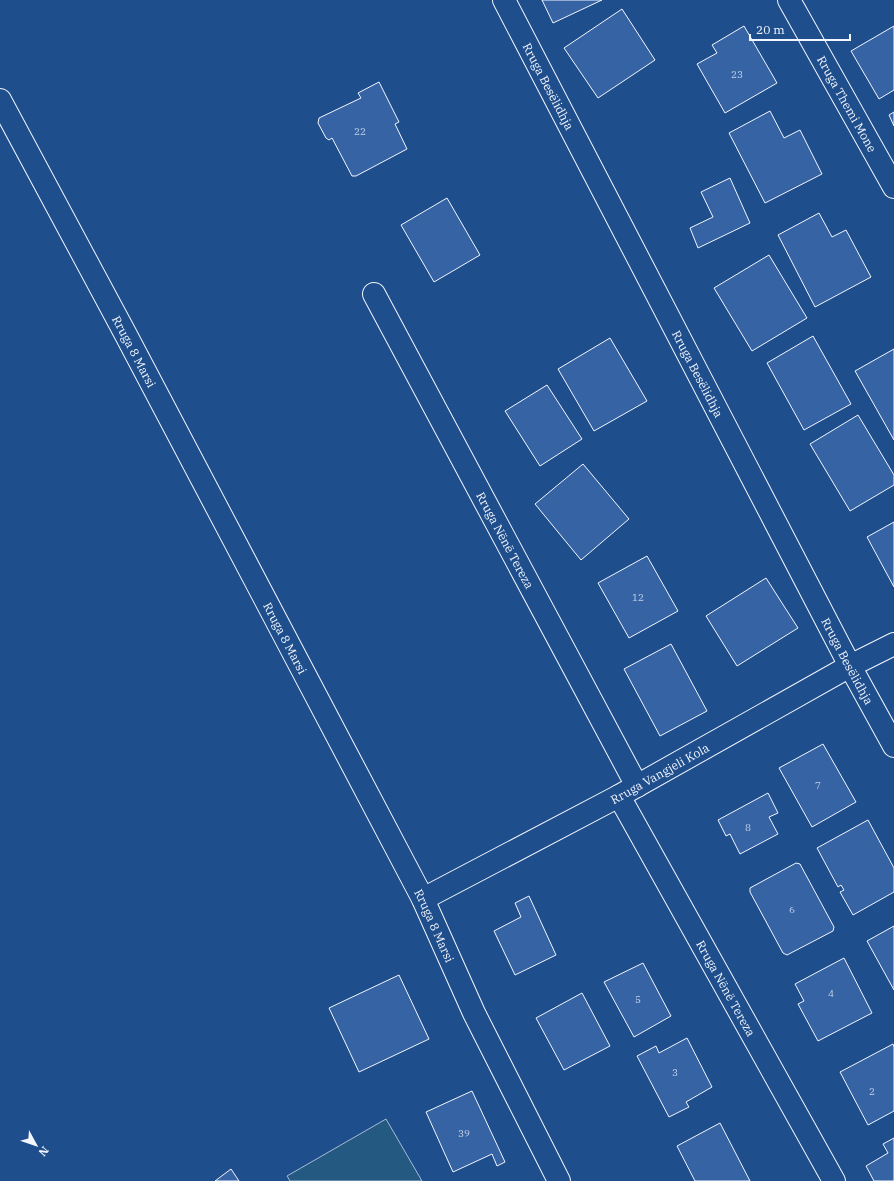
<svg xmlns="http://www.w3.org/2000/svg" width="894" height="1181" font-family="'IBM Plex Serif',serif">
<rect width="100%" height="100%" fill="#1f4e8c"/>
<path fill="#245a82" stroke="#a8bbd7" d="M386,1119L422,1181H290L287,1176Z"/>
<path fill="#3563a3" stroke="#f2f6ff" d="M542,0H602L553,23Z
M622,9L655,60L598,98L564,48Z
M744,26L777,83L725,113L697,64L717,53L712,45Z
M894,26V90L879,99L851,51Z
M379,82L399,122L395,124L407,149L356,176H352L332,138L329,140L326,138L318,123L319,118L361,98L358,93Z
M770,111L784,138L800,130L822,174L765,203L729,133Z
M894,112V126L889,115Z
M730,178L750,223L698,248L690,228L713,217L701,192Z
M447,198L480,255L434,282L401,225Z
M819,213L832,237L846,230L871,277L815,307L778,235Z
M769,255L807,318L752,351L714,288Z
M813,336L851,404L804,430L767,363Z
M610,338L647,401L594,431L558,369Z
M894,349V440L855,371Z
M547,385L582,439L540,466L505,411Z
M858,415L894,475V485L850,511L810,444Z
M583,464L629,519L581,560L535,504Z
M894,522V587L867,537Z
M647,556L678,611L629,638L598,583Z
M766,578L798,628L737,666L706,616Z
M671,644L707,711L660,736L624,669Z
M823,744L856,802L812,827L779,768Z
M768,793L778,813L769,817L778,834L740,854L730,834L726,836L718,820Z
M868,820L894,868V892L853,915L840,892L844,890L841,885L838,887L817,848Z
M796,863L800,864L834,927L833,931L787,955L783,953L750,892V888Z
M529,896L556,955L515,975L494,931L521,917L515,903Z
M894,926V990L867,941Z
M844,958L872,1013L818,1041L798,1004L804,1001L795,984Z
M643,963L671,1016L634,1037L604,982Z
M399,975L429,1039L359,1072L329,1008Z
M582,993L610,1046L564,1070L536,1018Z
M687,1038L712,1087L686,1102L689,1107L669,1117L637,1056L656,1046L659,1053Z
M893,1044L894,1047V1111L868,1125L840,1072Z
M472,1091L505,1162L497,1166L492,1154L453,1172L426,1112Z
M720,1123L750,1181H695L677,1146Z
M894,1138V1181H874L866,1166L888,1153L883,1144Z
M231,1169L239,1181H215Z"/>
<g fill="none" stroke-linecap="round" stroke-linejoin="round">
<g stroke="#f2f6ff" stroke-width="24">
<g id="minor">
<path id="s1" d="M504,0L850,666L894,746"/>
<path id="s2" d="M789,0L894,187"/>
<path id="s3" d="M0,100L126,335L423,899L474,1013L559,1181"/>
<path id="s4" d="M374,294L637,786"/>
<path id="s5" d="M619,796L834,1181"/>
<path id="s6" d="M423,899L619,796L850,666L894,644"/>
</g>
</g>
<use href="#minor" stroke="#1f4e8c" stroke-width="22"/>
</g>
<g text-anchor="middle" dominant-baseline="central" stroke-width="3" stroke-linejoin="round" paint-order="stroke">
<g font-size="10" fill="#c3d1e8">
<text x="737" y="74">23</text>
<text x="360" y="131">22</text>
<text x="638" y="597">12</text>
<text x="818" y="785">7</text>
<text x="748" y="827">8</text>
<text x="792" y="909">6</text>
<text x="831" y="993">4</text>
<text x="638" y="999">5</text>
<text x="675" y="1072">3</text>
<text x="872" y="1091">2</text>
<text x="464" y="1133">39</text>
</g>
<g font-size="12" fill="#f2f6ff" stroke="#1f4e8c">
<text stroke="none"><textPath href="#s1" startOffset="97">Rruga Besëlidhja</textPath></text>
<text stroke="none"><textPath href="#s2" startOffset="119">Rruga Themi Mone</textPath></text>
<text stroke="none"><textPath href="#s3" startOffset="285">Rruga 8 Marsi</textPath></text>
<text stroke="none"><textPath href="#s1" startOffset="421">Rruga Besëlidhja</textPath></text>
<text stroke="none"><textPath href="#s4" startOffset="279">Rruga Nënë Tereza</textPath></text>
<text stroke="none"><textPath href="#s3" startOffset="609">Rruga 8 Marsi</textPath></text>
<text stroke="none"><textPath href="#s1" startOffset="745">Rruga Besëlidhja</textPath></text>
<text stroke="none"><textPath href="#s6" startOffset="268">Rruga Vangjeli Kola</textPath></text>
<text stroke="none"><textPath href="#s3" startOffset="933">Rruga 8 Marsi</textPath></text>
<text stroke="none"><textPath href="#s5" startOffset="220">Rruga Nënë Tereza</textPath></text>
</g>
</g>
<g transform="translate(36 1145) rotate(130)" stroke="#1f4e8c" stroke-width="3" paint-order="stroke">
<path d="M0-3L7 15L0 10L-7 15Z" fill="#f2f6ff"/>
<text y="-6" font-size="11" font-weight="bold" text-anchor="middle" fill="#f2f6ff">N</text>
</g>
<path d="M750 34v6h100v-6" fill="none" stroke="#f2f6ff" stroke-width="2"/>
<text x="756" y="34" font-size="12" fill="#f2f6ff" stroke="#1f4e8c" stroke-width="3" paint-order="stroke">20 m</text>
</svg>
